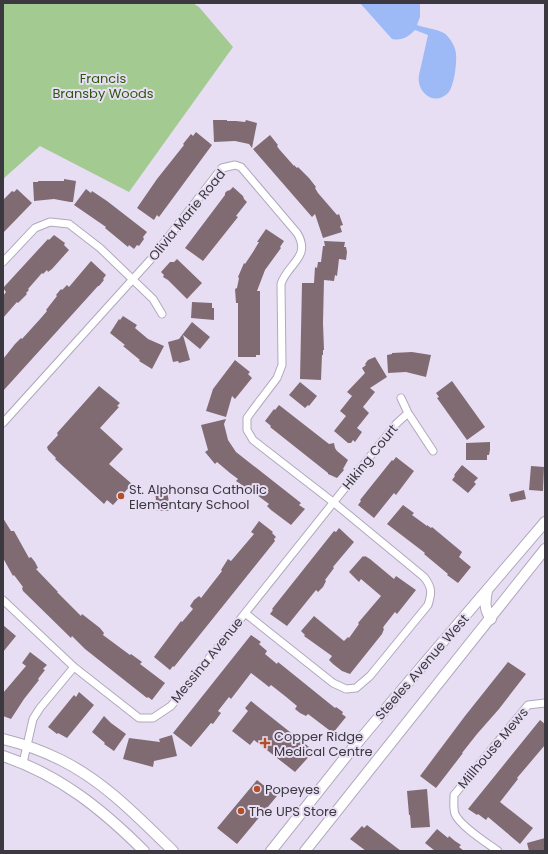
<svg xmlns="http://www.w3.org/2000/svg" width="548" height="854" font-family="Poppins,sans-serif">
<rect width="100%" height="100%" fill="#e8def4"/>
<path fill="#a2ca91" d="M3,3H193L199,7L233,47L129,192L40,146L3,179Z"/>
<path fill="#9dbaf7" d="M360,3H420V17L417,25C425,28 437,29 444,33C450,37 456,48 456,54C457,63 454,87 448,93C434,107 416,92 419,75L428,35L415,30C408,37 402,41 392,39Z"/>
<path fill="#816b73" d="M213,120H227V121H236L245,122L246,120L257,123L252,148L249,144L235,141L214,142Z
M196,132L212,145L159,217L157,215L154,220L137,208L157,179L184,145L183,144L191,134L193,136Z
M270,135L278,145L277,146L279,149L294,166V165L297,168L298,167L309,178L316,187L315,188L318,193L337,215L339,214L343,225L340,226L342,232L323,238L315,214L312,217L253,149Z
M64,179L76,181L73,202H70L54,199L34,201L33,182H38V181H64Z
M233,187L243,196L244,199L247,202L236,216L238,217L203,261L185,248L225,195V193L227,191L230,190Z
M17,189L32,203L3,233V200L12,191L14,192Z
M86,189L91,193L92,191L107,201L147,232L143,237L144,239L139,246L137,245L134,249L129,245L128,247L105,228L106,227L74,205Z
M266,229L284,241L280,247L281,248L265,270L257,291H260V355H256V357H238V303H236L235,289L237,288L239,278L238,277L244,263L245,264L253,252L259,242H257Z
M54,235L65,243L64,245L69,250L52,269L48,272L47,270L43,274L42,273L28,289L29,290L26,293L27,294L18,303L17,302L3,318V296L6,292L3,288L48,239L49,240Z
M324,241L345,242L344,247H346L347,252L346,260L339,259L337,276L335,275L334,281L324,280L323,323L324,350H323V355H322L321,380L300,379L302,283H314L315,267L317,268L318,262H321L323,246H325Z
M177,259L202,283L187,299L168,280L163,277L164,275L161,272L170,262H174Z
M91,261L106,275L103,279L104,280L99,286H98L3,391V359L15,344L21,338L22,339L41,318L47,311L46,310L57,296L56,295L61,289L62,290L67,285L69,287Z
M192,302L212,303V308H214V320L191,318Z
M123,316L137,325L135,328L148,339L164,346L152,369L139,361L140,360L123,346L125,345L110,333L119,319L120,320Z
M192,322L210,337L200,349L183,335L190,360L179,363L178,361L173,362L168,342L179,339Z
M412,352L431,355L426,377L406,372L388,373L387,355L392,354V353Z
M375,357L387,377L370,388L375,392L363,407L369,413L357,428L362,432L355,442L353,440L351,443H348L334,431L346,416L340,411L352,396L347,392L365,373L362,368L366,365L365,364L368,360Z
M235,360L250,372L248,374L252,378L235,399L232,396L226,417L206,411L213,389Z
M452,381L485,427L467,440L437,398L439,397L436,393Z
M300,382L317,396L309,406L308,405L305,408L289,395Z
M99,386L120,403L117,406L119,407L100,428L123,449L109,464L132,484L113,505L107,500L104,504L55,459L56,458L48,450L47,447L58,435L57,433Z
M279,405L329,444L334,443L335,448L337,451L348,460L343,469L344,470L337,478L328,474V473L270,427L271,426L265,421L274,409L275,410Z
M226,419L224,424L228,440L236,452L301,503L299,505L305,509L291,525L271,510L267,506L269,504L257,495L236,481L238,479L230,473L217,462L215,464L205,452L208,450L201,425Z
M490,442V450L489,455H487V460H466V443Z
M396,457L414,471L396,495L394,493L374,518L358,505L361,501L360,500L392,460L393,461Z
M462,465L478,478L474,482L476,484L468,493L452,480L455,476L454,475Z
M531,466L544,467L543,491L529,490Z
M167,489L170,511H157L155,490Z
M524,490L526,499L511,502L509,494Z
M403,505L414,513L412,515L427,526V525L431,528L432,527L462,552L459,557L471,567L458,583L447,575L448,574L424,554L425,553L387,524Z
M3,518L11,531H14L29,558L31,557L35,562L38,568L36,569L58,592H57L81,616L82,614L100,628L104,633L103,635L130,655L131,654L142,662L140,664L165,683L152,700L148,697L147,698L109,668L85,649L72,636L71,638L23,591L22,588L23,587L14,575L13,576L3,558Z
M259,521L273,532L272,533L276,537L274,539L275,541L174,667L173,666L170,670L154,657L181,621L182,622L193,609L190,606L194,600L199,596L201,598L222,571L221,570L228,559L231,561L254,534L251,532Z
M339,528L354,542L333,567L334,568L325,580L326,581L323,587L318,592L316,590L287,626L270,614L273,610L272,609L334,531L336,532Z
M363,556L364,557L365,556L370,559L394,579L396,576L416,590L397,614L395,612L384,626L383,628L384,629L382,634L350,674L342,671L333,664L329,660L332,656L304,636L305,635L301,631L314,616L344,641L348,637L349,638L359,624L358,623L381,596L361,579L359,582L349,572Z
M3,625L16,636L3,652Z
M251,635L261,642L259,644L267,651L265,654L277,664L278,662L335,708L336,707L343,712L342,714L346,717L333,733L308,714L306,716L300,713L295,709L297,706L285,696L271,685L269,687L264,683L251,673L231,699L229,697L218,711L221,713L213,724L211,723L191,747L173,733Z
M30,652L47,665L43,669L45,670L38,679L39,680L24,699L11,719L3,716V693L26,666L22,663Z
M508,662L526,674L499,709L477,734L462,753H463L436,788L420,776L465,716Z
M79,692L94,705L67,738L58,733L57,734L48,727L74,695L76,697Z
M251,701L314,751L295,772L254,740L250,745L232,731L248,711L245,708Z
M104,716L111,723L126,734L114,751L104,744L105,743L92,732Z
M540,720L545,724V745L517,778L518,779L500,802L533,828L520,844L488,817L486,820L478,814L477,815L468,809Z
M172,735L177,756L154,761L153,767L123,759L129,738L160,742L159,739Z
M257,780L277,796L237,844L217,828Z
M427,789L430,827L411,828L410,815H409L407,791Z
M367,825L401,851H366L350,839L362,826L364,828Z
M437,829L448,838L449,836L455,841L461,845L459,847L464,851H435L425,843Z
M545,838V851H529L527,843Z"/>
<g fill="none" stroke-linecap="round" stroke-linejoin="round">
<g stroke="#b1a8bc" stroke-width="9">
<path id="street" d="M3,262L35,228L50,222L69,224L100,248L153,299L162,314
M401,398L408,413L433,451
M3,423L152,258L222,168L235,165L241,167L297,233C312,257 287,264 281,284L282,365L277,378L252,411L247,418V430L253,440L333,502L424,577C432,587 432,593 428,605L370,676L356,688L346,689L333,683L245,613
M3,600L74,667L139,718H153L171,706L396,424L408,413
M23,763L33,719L40,708L74,667
M498,851C487,843 460,826 455,814C453,808 454,801 454,795L528,705L545,703"/>
</g>
<g stroke="#b1a8bc" stroke-width="12">
<path id="secondary" d="M487,591C485,602 484,609 491,619
M3,739C23,744 43,751 61,760C105,782 138,817 173,851
M3,756C60,775 103,810 144,851
M271,851L348,754L394,699L545,522
M305,851L545,549"/>
</g>
<use href="#street" stroke="#fff" stroke-width="7"/>
<use href="#secondary" stroke="#fff" stroke-width="10"/>
</g>
<g fill="#b54e25" stroke="#e8def4" stroke-width="1.5">
<circle cx="121" cy="496" r="4"/>
<path d="M263 737h4v4h4v4h-4v4h-4v-4h-4v-4h4z"/>
<circle cx="257" cy="789" r="4"/>
<circle cx="241" cy="811" r="4"/>
</g>
<g text-anchor="middle" dominant-baseline="central" stroke-width="4" stroke-linejoin="round" paint-order="stroke">
<g font-size="13" fill="#29580a" stroke="#e8def4">
<text x="103" y="78">Francis<tspan x="103" dy="15">Bransby Woods</tspan></text>
</g>
<g font-size="13" fill="#3b3840" stroke="#e8def4">
<text transform="translate(187 215) rotate(-51)">Olivia Marie Road</text>
<text transform="translate(370 457) rotate(-51)">Hiking Court</text>
<text transform="translate(207 660) rotate(-51)">Messina Avenue</text>
<text transform="translate(422 667) rotate(-49)">Steeles Avenue West</text>
<text transform="translate(493 748) rotate(-50)">Millhouse Mews</text>
</g>
<g font-size="13" fill="#3b3840" stroke="#e8def4" text-anchor="start">
<text x="129" y="489">St. Alphonsa Catholic<tspan x="129" dy="15">Elementary School</tspan></text>
<text x="274" y="736">Copper Ridge<tspan x="274" dy="15">Medical Centre</tspan></text>
<text x="265" y="789">Popeyes</text>
<text x="249" y="811">The UPS Store</text>
</g>
</g>
<rect width="548" height="854" fill="none" stroke="#3b3840" stroke-width="8"/>
</svg>
